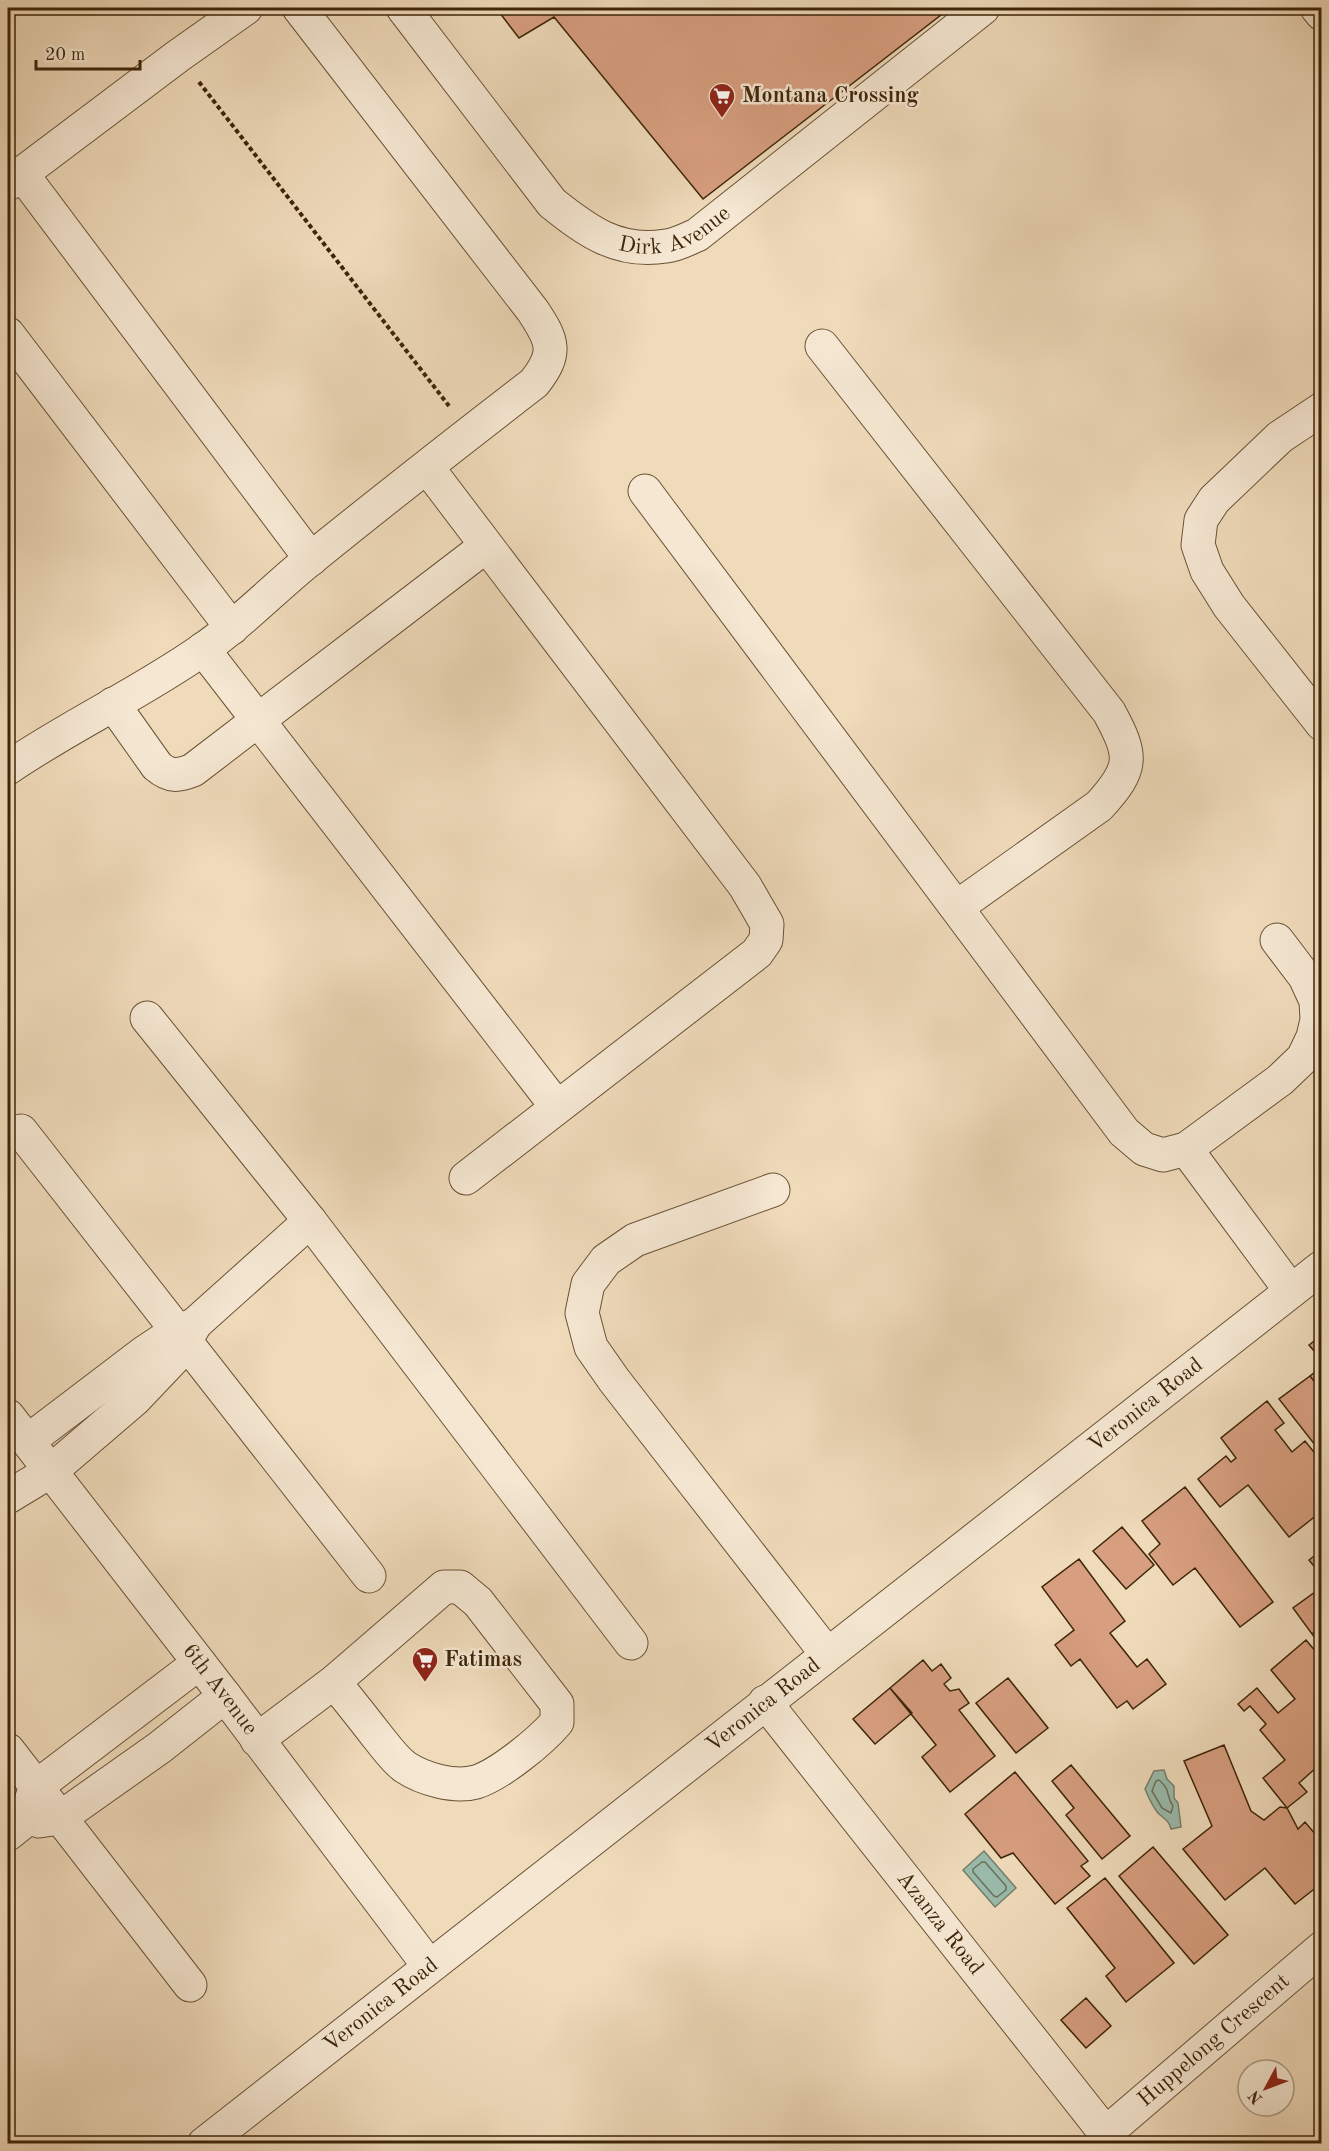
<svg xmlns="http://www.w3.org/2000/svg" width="1329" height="2151" font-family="'Old Standard TT',serif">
<rect width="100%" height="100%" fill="#efdaba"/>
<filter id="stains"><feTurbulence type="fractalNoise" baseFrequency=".00333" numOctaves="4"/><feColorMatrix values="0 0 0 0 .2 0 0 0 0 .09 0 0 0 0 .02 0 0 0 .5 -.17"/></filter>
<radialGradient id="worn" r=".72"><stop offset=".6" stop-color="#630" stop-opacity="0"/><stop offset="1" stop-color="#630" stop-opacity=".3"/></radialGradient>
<path fill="#9abbac" stroke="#757f6b" stroke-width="1.5" d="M1164,1770L1167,1779L1174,1786V1798L1178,1803L1181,1827L1171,1829C1169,1820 1164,1819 1158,1813C1152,1806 1149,1798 1145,1789L1154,1771Z
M984,1851L1016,1888L995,1907L963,1870Z"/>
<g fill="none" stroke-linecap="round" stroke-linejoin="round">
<path stroke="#6c705a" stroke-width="1.5" d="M1159,1780C1172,1791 1165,1795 1173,1806L1171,1813L1162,1808L1152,1791L1156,1781Z
M982,1862H985L1006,1886V1890L997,1897L994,1896L973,1872V1869Z"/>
</g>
<path fill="#d79e7f" stroke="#3d2509" stroke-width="1.5" d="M496,8H950L703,199L554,17L519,38Z
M1322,1335V1360L1309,1345Z
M1322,1367V1391L1310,1376Z
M1310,1376L1322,1391V1439L1315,1445L1279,1399Z
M1267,1401L1284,1423L1275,1430L1292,1452L1305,1441L1322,1462V1511L1289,1537L1248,1485L1220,1507L1198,1479L1226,1456L1231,1462L1236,1458L1221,1438Z
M1185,1487L1273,1602L1240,1627L1195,1568L1173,1585L1149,1554L1160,1544L1142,1521Z
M1122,1527L1154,1565L1126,1589L1093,1551Z
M1322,1550V1576L1309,1560Z
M1079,1559L1125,1621L1110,1633L1137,1667L1147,1659L1166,1684L1133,1709L1127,1701L1117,1708L1080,1659L1071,1666L1055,1645L1074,1630L1042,1587Z
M1322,1587V1627L1312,1634L1293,1608Z
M1322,1627V1647L1312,1634Z
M1306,1640L1322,1659V1772L1317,1767L1299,1783L1307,1792L1287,1808L1263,1778L1285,1760L1260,1730L1266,1724L1250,1706L1244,1711L1238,1704L1257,1688L1278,1713L1295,1699L1271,1670Z
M923,1660L932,1671L941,1664L951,1678L944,1684L950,1691L959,1689L969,1703L959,1710L995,1756L950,1792L922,1757L936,1745L890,1688Z
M1008,1678L1048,1728L1016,1753L976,1703Z
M890,1688L912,1713L875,1744L853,1719Z
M1224,1745L1251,1811L1264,1820L1280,1807L1287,1808L1298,1829L1305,1822L1322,1842V1883L1295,1904L1265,1868L1225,1900L1183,1849L1212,1826L1184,1761Z
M1071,1765L1130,1836L1102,1859L1066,1815L1074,1808L1052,1781Z
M1015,1772L1088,1861L1081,1866L1090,1876L1055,1904L1013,1853L1001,1858L965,1814Z
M1153,1847L1228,1935L1194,1964L1119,1876Z
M1105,1878L1174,1963L1126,2002L1106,1976L1115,1968L1067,1908Z
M1086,1998L1111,2026L1086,2048L1061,2020Z"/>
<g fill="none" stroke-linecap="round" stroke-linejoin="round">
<g stroke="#6a5235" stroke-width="35">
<g id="minor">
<path id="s1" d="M403,8L552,203C587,231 618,254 666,246C677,245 687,239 697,235L983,8"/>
<path d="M1317,8L1322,14"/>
<path d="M22,174L311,559"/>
<path d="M8,184L178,56L246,8"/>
<path d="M8,334L232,628"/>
<path d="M822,346L1109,712C1133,756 1134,768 1099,806L957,907"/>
<path d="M1322,409L1280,437L1214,500L1201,520L1198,545L1207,571L1229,606L1322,724"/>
<path d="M427,467L745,886L767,924L766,940L757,953L466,1178"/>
<path d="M645,491L1124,1132L1144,1149L1163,1155L1186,1149L1280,1080L1303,1058L1313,1037L1317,1020L1316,1001L1305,977L1277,940"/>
<path d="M203,649L557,1107"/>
<path d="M113,704L157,766C170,777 178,776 193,770L486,546"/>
<path d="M8,768C71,725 139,694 202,650C242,623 275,587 313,557C386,498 460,440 534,383C558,353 553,341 533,311L299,8"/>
<path d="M147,1018L310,1221L631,1643"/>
<path d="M21,1131L369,1576"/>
<path d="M1186,1149L1291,1291"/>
<path d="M773,1190L635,1240L606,1260L588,1284L582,1313L591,1347L614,1380L827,1654"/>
<path id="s2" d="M8,1416L225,1696L429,1966"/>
<path d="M28,1441L145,1352L163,1340L195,1324L310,1221"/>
<path d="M8,1497L51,1471L135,1399L173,1359L193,1328"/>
<path id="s3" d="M765,1702L1114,2144"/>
<path d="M257,1740L334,1682L444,1587H460L478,1602L557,1704V1722C541,1741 499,1775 476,1782C454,1788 423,1779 405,1767C394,1759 386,1747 377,1736C363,1718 349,1700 334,1682"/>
<path d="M8,1750L190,1985"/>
<path d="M39,1821L60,1818L159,1748L225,1696"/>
<path d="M8,1834L23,1822L36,1787L199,1663"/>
<path id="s4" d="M1106,2133L1322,1948"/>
<path id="s5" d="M204,2144L1322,1267"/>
</g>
</g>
<path stroke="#3d2509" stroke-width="4" stroke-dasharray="4.5 3" stroke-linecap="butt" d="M199,82L449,406"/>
<use href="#minor" stroke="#f5e7d2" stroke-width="33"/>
</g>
<defs>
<g id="supermarket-pin" transform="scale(1.35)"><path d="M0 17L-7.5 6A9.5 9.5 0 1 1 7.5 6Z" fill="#8f2418" stroke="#f5e7d2"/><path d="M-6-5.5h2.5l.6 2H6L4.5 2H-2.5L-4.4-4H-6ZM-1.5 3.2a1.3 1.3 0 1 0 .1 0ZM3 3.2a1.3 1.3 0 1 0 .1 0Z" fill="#fff"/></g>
</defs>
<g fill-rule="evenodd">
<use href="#supermarket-pin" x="722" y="96"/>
<use href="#supermarket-pin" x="425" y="1660"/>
</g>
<g text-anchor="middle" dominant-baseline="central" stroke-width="5" stroke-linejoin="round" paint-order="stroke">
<g font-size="22" font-weight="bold" fill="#3d2509" stroke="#f5e7d2" text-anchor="start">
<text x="742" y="96">Montana Crossing</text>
<text x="444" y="1660">Fatimas</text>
</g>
<g font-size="22" fill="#3d2509" stroke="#f5e7d2">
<text stroke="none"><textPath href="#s1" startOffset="384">Dirk Avenue</textPath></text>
<text stroke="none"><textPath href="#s5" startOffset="1197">Veronica Road</textPath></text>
<text stroke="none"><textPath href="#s2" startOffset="346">6th Avenue</textPath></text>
<text stroke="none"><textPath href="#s5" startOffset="711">Veronica Road</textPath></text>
<text stroke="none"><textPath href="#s3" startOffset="282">Azanza Road</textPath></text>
<text stroke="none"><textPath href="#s5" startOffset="225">Veronica Road</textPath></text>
<text stroke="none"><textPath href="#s4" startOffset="142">Huppelong Crescent</textPath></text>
</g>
</g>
<rect width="1329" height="2151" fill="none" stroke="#efdaba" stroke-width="30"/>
<rect x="9" y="9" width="1311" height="2133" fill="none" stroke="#3d2509" stroke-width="3"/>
<rect x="15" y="15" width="1299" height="2121" fill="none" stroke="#3d2509" stroke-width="1.5"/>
<g transform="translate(1266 2088) rotate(229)"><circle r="28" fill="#f5e7d2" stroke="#ab9982" stroke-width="1.5"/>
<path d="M0-4.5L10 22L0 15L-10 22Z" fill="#8f2418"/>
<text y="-9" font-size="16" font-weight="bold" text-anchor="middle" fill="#3d2509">N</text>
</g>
<path d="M36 60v9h104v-9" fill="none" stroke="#3d2509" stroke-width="3"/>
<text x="45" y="60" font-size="18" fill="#3d2509" stroke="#f5e7d2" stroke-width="4.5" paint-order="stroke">20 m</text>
<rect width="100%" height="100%" filter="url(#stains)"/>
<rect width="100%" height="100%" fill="url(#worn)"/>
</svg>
